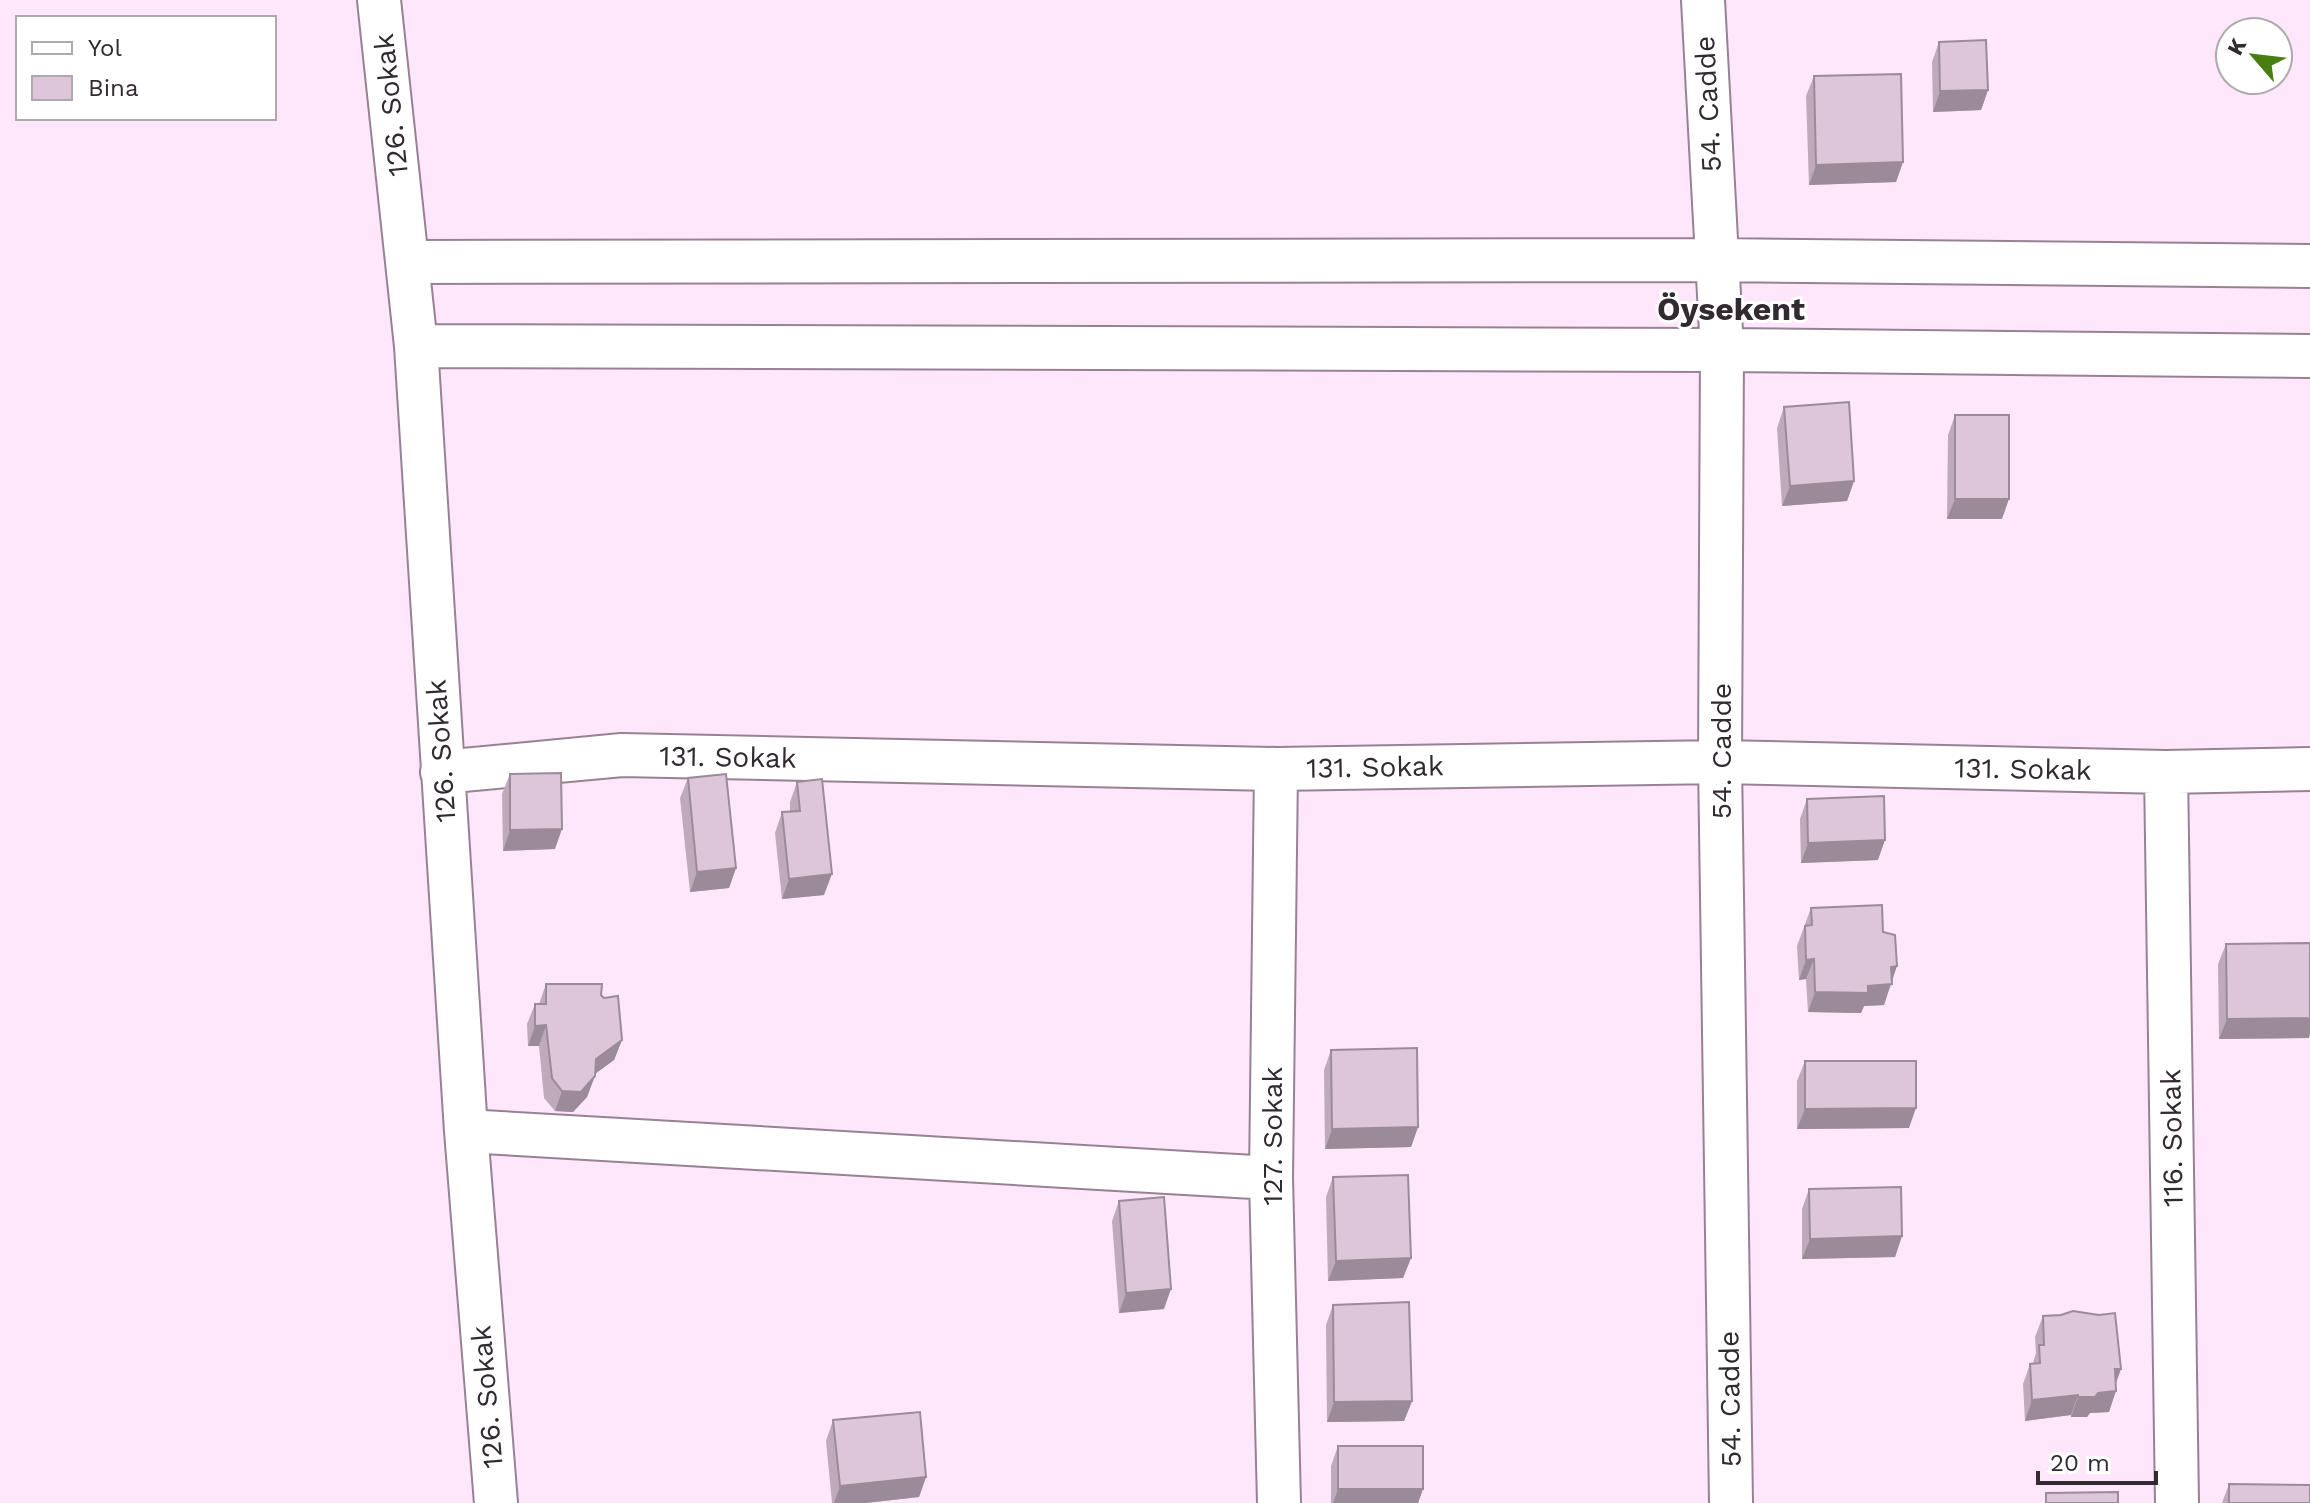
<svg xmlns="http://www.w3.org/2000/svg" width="2310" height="1503" font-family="'Work Sans',sans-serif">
<rect width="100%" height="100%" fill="#fee7fb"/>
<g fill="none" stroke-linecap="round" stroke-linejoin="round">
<g stroke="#978294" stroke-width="46">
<path id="street" d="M379,0L416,346L466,1131L496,1503
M1703,0L1722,350L1720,762L1731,1503
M408,262L1716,260L2310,266
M416,346L1722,350L2310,356
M1276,769L1271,1178L1279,1503
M442,772L622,755L1276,769L1720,762L2166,772L2310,769
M2166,772L2177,1503
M466,1131L1271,1178"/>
</g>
<use href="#street" stroke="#fff" stroke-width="42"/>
</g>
<path fill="#beaabb" d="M1939,42L1988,90L1981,110L1933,112L1932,62Z
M1814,76L1903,162L1896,182L1809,185L1806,96Z
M1784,407L1854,481L1847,501L1782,506L1777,428Z
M1955,415L2002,519H1947L1948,435Z
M510,774L555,849L503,851L502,794Z
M688,778L736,868L729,888L690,892L680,798Z
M797,782L824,895L782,899L775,833L782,812H790V802Z
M1807,799L1878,860L1801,863L1800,819Z
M1811,908L1883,932L1891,981L1884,1005L1864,1006L1861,1013L1808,1012L1806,979L1799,980L1797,946Z
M2226,944L2309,1038L2219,1039L2218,964Z
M546,984L601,995L622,1040L614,1060L595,1074L587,1097L573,1112L555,1111L544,1098L539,1046H528L527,1024L535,1004H539Z
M1331,1050L1418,1127L1411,1147L1325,1149L1324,1070Z
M1805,1061L1909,1128L1797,1129V1081Z
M1333,1177L1411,1258L1403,1278L1328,1281L1326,1197Z
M1809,1189L1902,1236L1895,1257L1802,1259V1209Z
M1119,1201L1164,1309L1119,1313L1112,1221Z
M1333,1305L1412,1401L1404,1421L1327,1422L1326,1325Z
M2043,1316L2116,1383L2109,1412L2090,1413L2087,1417H2071V1415L2025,1421L2023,1384L2030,1364L2033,1363L2036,1353L2035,1337Z
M833,1420L926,1477L919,1497L865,1503H832L826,1441Z
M1338,1446L1423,1489L1418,1503H1331V1466Z
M2229,1484L2310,1503H2222Z"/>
<path fill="#9b8b98" d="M1988,90L1981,110L1933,112L1940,91Z
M1903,162L1896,182L1809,185L1816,165Z
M1854,481L1847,501L1782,506L1790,486Z
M1955,499H2009L2002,519H1947Z
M562,829L555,849L503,851L510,830Z
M1885,840L1878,860L1801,863L1808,843Z
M736,868L729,888L690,892L697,872Z
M832,874L824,895L782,899L789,879Z
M1814,959L1806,979L1799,980L1806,960Z
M1897,966L1884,1005L1864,1006L1861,1013L1808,1012L1815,992L1868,986L1891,967Z
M2310,1018V1034L2309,1038L2219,1039L2227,1019Z
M546,1025L539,1046H528L535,1026Z
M622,1040L614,1060L588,1079L596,1059Z
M595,1076L587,1097L573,1112L555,1111L562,1091Z
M1916,1108L1909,1128L1797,1129L1805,1109Z
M1418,1127L1411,1147L1325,1149L1332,1129Z
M1902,1236L1895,1257L1802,1259L1810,1239Z
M1411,1258L1403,1278L1328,1281L1336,1261Z
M1171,1289L1164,1309L1119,1313L1126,1293Z
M2115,1369H2121L2114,1389Z
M2116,1391L2109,1412L2090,1413L2087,1417H2071L2078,1397L2098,1393Z
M2078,1395L2071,1415L2025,1421L2032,1400Z
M1412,1401L1404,1421L1327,1422L1334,1402Z
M926,1477L919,1497L865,1503H834L840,1486Z
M1338,1489H1423L1418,1503H1333Z"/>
<path fill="#ddc6d9" stroke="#9b8b98" stroke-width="2" d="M1986,40L1988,90L1940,91L1939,42Z
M1901,74L1903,162L1816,165L1814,76Z
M1849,402L1854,481L1790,486L1784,407Z
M1955,415H2009V499H1955Z
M561,773L562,829L510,830V774Z
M726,774L736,868L697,872L688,778Z
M822,779L832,874L789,879L782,812L800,811L797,782Z
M1884,796L1885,840L1808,843L1807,799Z
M1882,905L1883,932L1895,935L1897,966L1891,967L1892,984L1868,986V993L1815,992L1814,959L1806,960L1805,926L1812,925L1811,908Z
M2310,943V1018L2227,1019L2226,944Z
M546,984H602L601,995L604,998L618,996L622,1040L596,1059L595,1076L581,1092L562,1091L552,1078L546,1025L535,1026V1004H546Z
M1417,1048L1418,1127L1332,1129L1331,1050Z
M1805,1061H1916V1108L1805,1109Z
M1408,1175L1411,1258L1336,1261L1333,1177Z
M1901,1187L1902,1236L1810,1239L1809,1189Z
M1164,1197L1171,1289L1126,1293L1119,1201Z
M1409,1302L1412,1401L1334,1402L1333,1305Z
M2073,1311L2099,1315L2115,1313L2121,1369H2115L2116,1391L2098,1393L2095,1397H2078V1395L2032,1400L2030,1364L2040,1363L2039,1345H2044L2043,1316L2061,1315Z
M920,1412L926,1477L840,1486L833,1420Z
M1338,1446H1423V1489H1338Z
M2229,1484L2310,1485V1503H2229Z
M2118,1492V1503H2046V1493Z"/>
<g text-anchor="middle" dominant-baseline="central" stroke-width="6" stroke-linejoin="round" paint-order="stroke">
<g font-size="28" fill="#322a31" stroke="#fff">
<text transform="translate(1708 104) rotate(-93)">54. Cadde</text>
<text transform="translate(391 105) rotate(-96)">126. Sokak</text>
<text transform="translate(441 751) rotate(-94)">126. Sokak</text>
<text transform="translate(1721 751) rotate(-90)">54. Cadde</text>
<text transform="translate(728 757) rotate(1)">131. Sokak</text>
<text transform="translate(1375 767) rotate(-1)">131. Sokak</text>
<text transform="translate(2023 769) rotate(1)">131. Sokak</text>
<text transform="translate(1272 1136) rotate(-90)">127. Sokak</text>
<text transform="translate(2172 1138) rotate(-91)">116. Sokak</text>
<text transform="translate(487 1397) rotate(-95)">126. Sokak</text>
<text transform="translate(1730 1399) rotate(-91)">54. Cadde</text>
</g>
<g font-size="32" font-weight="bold" fill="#322a31" stroke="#fff">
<text x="1731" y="309">Öysekent</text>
</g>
</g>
<rect x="16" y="16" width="260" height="104" fill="#ffffff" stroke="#adaaad" stroke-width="2"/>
<rect x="32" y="42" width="40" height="12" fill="#ffffff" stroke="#adaaad" stroke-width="2"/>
<text x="88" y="56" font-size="24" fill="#322a31">Yol</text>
<rect x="32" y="76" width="40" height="24" fill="#ddc6d9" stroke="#adaaad" stroke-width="2"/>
<text x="88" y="96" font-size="24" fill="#322a31">Bina</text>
<g transform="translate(2254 56) rotate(298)"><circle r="38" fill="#ffffff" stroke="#adaaad" stroke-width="2"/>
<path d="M0-6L14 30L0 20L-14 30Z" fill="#497e11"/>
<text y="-12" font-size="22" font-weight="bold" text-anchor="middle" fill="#322a31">K</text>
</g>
<path d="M2038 1471v12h118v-12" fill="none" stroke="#322a31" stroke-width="4"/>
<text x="2050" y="1471" font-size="24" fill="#322a31" stroke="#ffffff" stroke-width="6" paint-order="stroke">20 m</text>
</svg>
